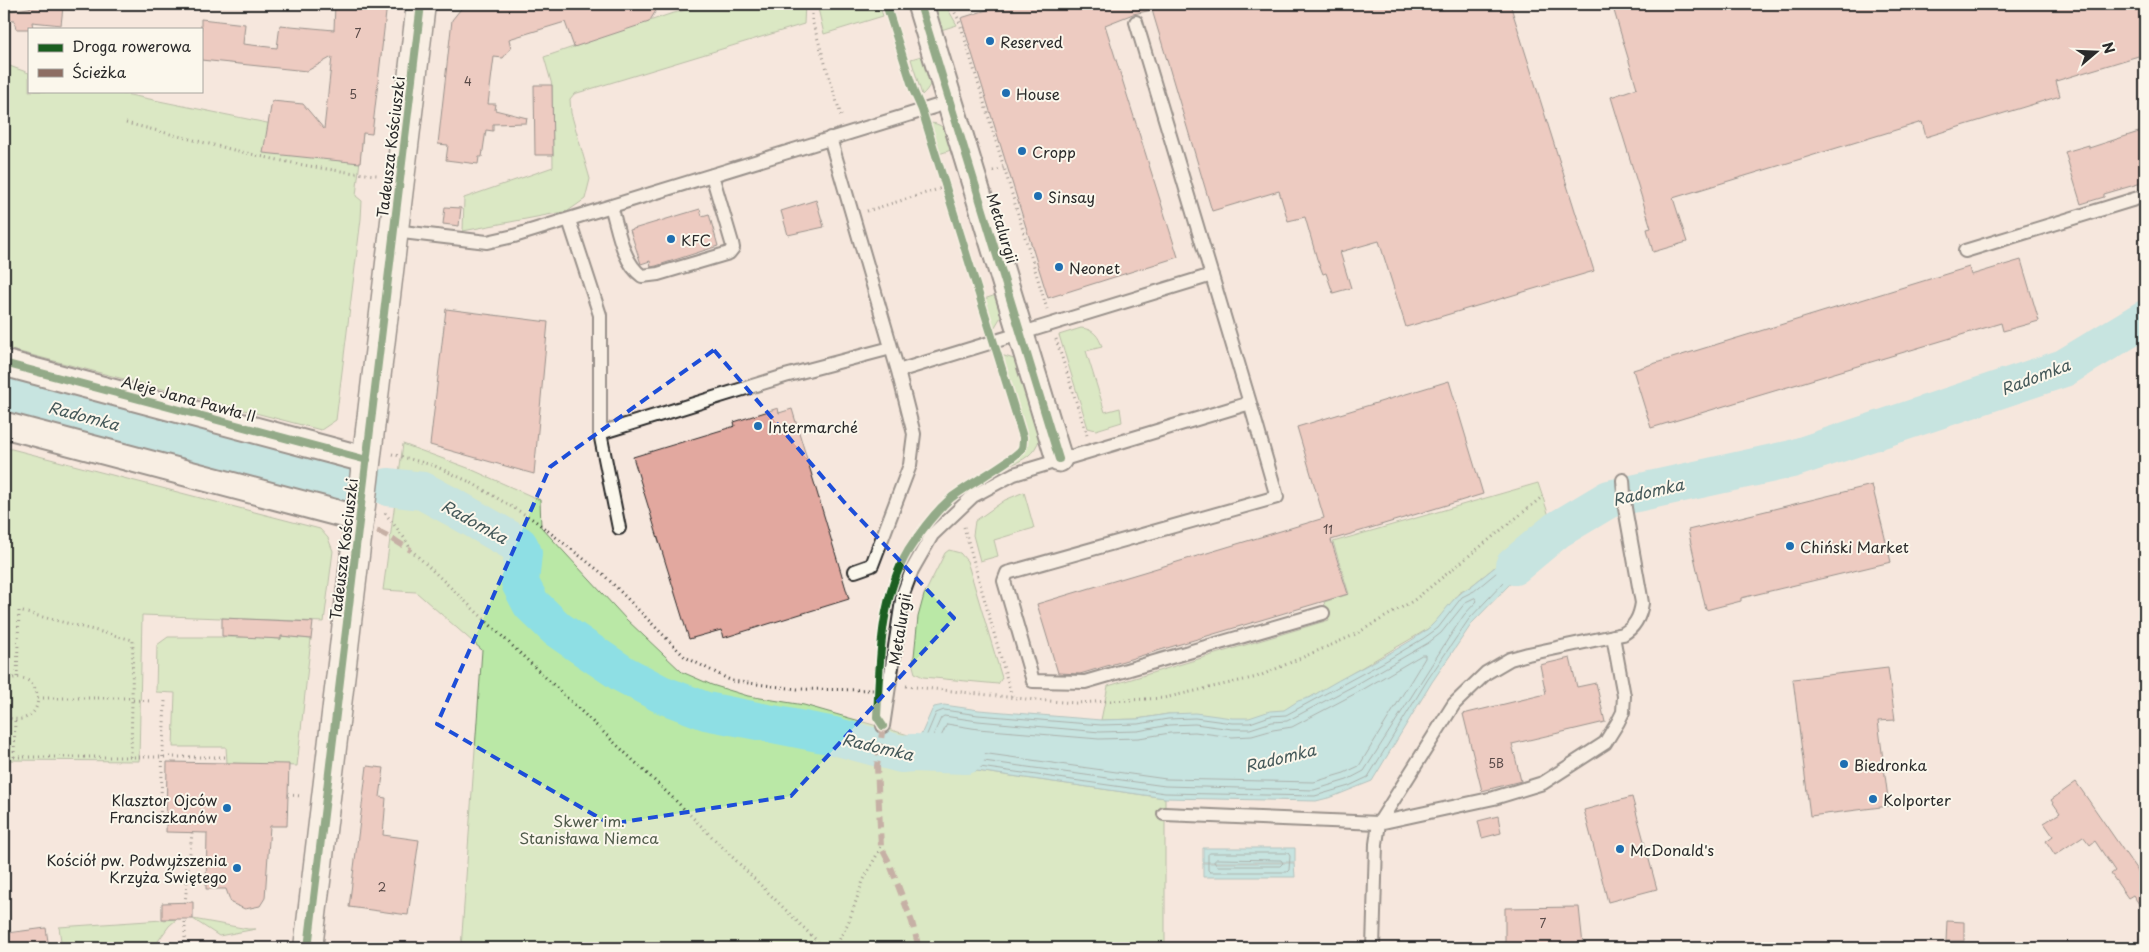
<svg xmlns="http://www.w3.org/2000/svg" width="2149" height="952" font-family="'Playpen Sans',sans-serif">
<rect width="100%" height="100%" fill="#f6e7dd"/>
<filter id="ink" filterUnits="userSpaceOnUse"><feTurbulence type="fractalNoise" baseFrequency=".02" numOctaves="2"/><feDisplacementMap in="SourceGraphic" scale="10" xChannelSelector="R" yChannelSelector="G"/><feConvolveMatrix kernelMatrix="1 2 1 2 8 2 1 2 1" color-interpolation-filters="sRGB"/></filter>
<g filter="url(#ink)">
<path fill="#bae8a6" stroke="#728a68" d="M710,4H805L804,24L574,94L570,99L571,113L590,179L585,199L568,211L463,231L464,198L553,167L552,85L544,57L670,14Z
M817,4H879L883,16L824,34Z
M933,4H945L957,25L941,30Z
M925,55C931,72 937,81 922,95L911,59Z
M4,64L29,73V91H110L267,123L363,133L356,196L362,201L361,219L336,420L321,430L4,348Z
M931,123C946,124 950,136 954,149L939,154Z
M999,294L1002,315L993,330L984,299Z
M1081,328C1093,329 1099,336 1102,347L1086,351L1105,412L1120,408L1122,422L1096,430L1088,428L1059,335Z
M1001,355L1014,359L1019,364L1040,438C1034,455 1024,460 1008,466C1018,458 1025,451 1025,437Z
M4,372L341,464L340,474L323,472L4,388Z
M4,398L303,478L337,493L336,499L264,482L4,414Z
M403,444L468,468L540,500L541,527L626,619L682,672L712,685L748,696L804,705L919,738L914,753L928,764L1165,798V945L785,948C753,943 716,941 684,948H461L482,650L416,592L383,590Z
M4,447L320,529L328,538L333,551L324,622L142,615L139,761L4,760Z
M1538,483L1551,522L1470,587L1459,593L1434,625L1421,633L1311,697L1297,724L1168,714L1137,719L1101,720L1108,686L1329,620L1324,602L1349,594L1333,542Z
M1024,492L1034,528L994,540L998,556L980,561L973,535L975,521L1005,500Z
M949,550L960,553L967,561L1002,678L998,684L923,677L915,673L913,666L918,617L924,595L945,553Z
M262,635L263,638L281,639V636L311,639L297,766L227,763L226,747H173L175,693L156,692L157,645L168,637H241Z
M177,919L169,926L153,948H62L59,927Z
M193,919L248,929H256L219,936Z"/>
<path fill="#8edfe4" stroke="#66979a" d="M1551,522L1557,544L1509,585L1473,622L1432,682L1372,781L1332,797L1316,801L1165,798L928,764L913,753L932,710L934,707L944,705L979,710L1101,720L1137,719L1168,714L1195,713L1232,718H1249L1270,711L1284,710L1298,701L1311,697C1347,673 1388,657 1424,632C1442,619 1450,597 1470,587Z
M1203,848H1295V862H1203Z
M1203,863H1294L1295,877H1203Z"/>
<g fill="none" stroke-linecap="round" stroke-linejoin="round">
<path stroke="#537375" stroke-width="1" d="M1545,533L1549,534L1550,543L1505,581L1469,619L1428,679L1368,777L1349,786L1315,796L1165,793L930,760L920,751L936,713L944,710L978,715L1101,725L1138,724L1168,719L1195,718L1232,723H1250L1270,716L1286,715L1384,662L1424,638L1438,628L1462,597L1474,591Z
M1475,598L1477,601L1464,615L1448,639L1364,771L1347,780L1314,790L1165,786L933,754L927,749L941,718L944,716L978,721L1100,732L1138,731L1169,725L1195,724L1232,729H1250L1272,722L1287,721L1359,683L1428,643L1441,633L1466,602Z
M1422,655H1425V658L1359,766L1344,773L1314,782L1166,779L939,747L937,745L947,724L978,729L1099,739L1139,738L1170,733L1195,732L1232,737L1252,736L1273,730L1292,727L1362,690Z
M1210,853H1288L1290,856L1289,870L1287,872H1210L1208,870V855Z
M1217,859L1281,860L1283,863L1280,866H1217L1214,862Z"/>
<path stroke="#8edfe4" stroke-width="38" d="M4,394L338,483
M388,487L423,491L460,511L519,545L523,553L520,583L531,604L557,629L583,647L623,674L661,694L706,711L834,736L901,754L913,753L966,755
M1514,566L1557,530L1609,499L1792,459L2064,368L2145,319"/>
</g>
<path fill="#e2a89f" stroke="#2b2b2b" d="M335,4H387L372,134L363,133L360,163L263,153L272,101L303,104L324,129L332,57L307,71L201,60V19L245,24L243,44L277,48L280,25L334,30Z
M470,4H660L649,22L574,47L565,22L509,39L511,48L503,58L494,57L488,104H496L495,110L527,118L526,123L493,124V131L486,130L482,157H479L478,164L446,160L448,145L438,144L452,20L464,5Z
M1006,4H1510L1594,271L1406,327L1379,241L1340,252L1351,288L1333,293L1326,273L1323,274L1317,259L1305,217L1288,221L1279,191L1212,211L1152,10L1133,14L1105,25L1178,257L1048,298L961,18Z
M1612,4H2145V54L2056,81L2060,96L1926,137L1922,122L1673,198L1687,242L1653,252L1647,229L1651,228L1611,97L1637,88Z
M46,5L63,7L61,25L32,22L33,29H16L14,20L4,18V12Z
M534,85H552L553,155H535Z
M2145,130V182L2104,194V197L2081,204L2065,152L2089,145V148Z
M816,200L824,227L788,235L781,211Z
M445,207L461,208L459,226L443,224Z
M700,209L702,216L709,214L718,246L656,266L651,267L650,261L641,264L630,230Z
M2021,260L2039,321L2003,331L2001,323L1651,428L1633,370L1969,267L1971,275Z
M446,309L548,322L534,474L430,445Z
M1449,381L1483,494L1331,540L1348,594L1080,674L1058,673L1037,604L1324,518L1297,427Z
M778,408L779,413L792,409L849,599L723,638L721,630L689,639L633,457L735,426L734,422Z
M1872,485L1891,562L1741,598V601L1706,610L1688,530Z
M222,618L313,622L311,639L281,636V639L222,636Z
M1570,658L1577,687L1596,683L1605,722L1512,744L1521,781L1482,791L1463,714L1546,694L1540,665Z
M1888,668L1895,720L1878,721L1889,806L1810,816L1793,679Z
M167,762L289,764L287,826H270L265,898L260,906L245,909L231,903L226,889H206L207,833L166,832Z
M367,766L384,768L380,797L386,798L383,835L419,840L408,915L349,907Z
M2076,782L2139,873L2145,868V913L2133,895L2128,898L2111,874L2115,871L2095,841L2090,845L2083,836L2055,855L2046,841L2053,836L2044,823L2060,813L2051,800Z
M1632,797L1657,889L1608,902L1584,810Z
M1498,816L1501,833L1482,838L1478,821Z
M193,902V919H162V903Z
M1579,907L1583,945L1505,946V908Z
M1947,921L1964,922V941H1946Z
M46,928L49,948H10L7,933Z"/>
<g fill="none" stroke-linecap="round" stroke-linejoin="round">
<g stroke="#2b2b2b" stroke-width="16">
<path id="lane" d="M830,138L898,371L914,434L910,465L872,565L855,571
M611,206C618,228 622,262 642,276L658,274L729,253L733,248L732,243L712,175
M569,220L600,315V433L619,528
M394,231L487,242L514,236L950,102
M1965,251L2145,196
M898,371L1212,275
M1250,403L1277,497L1007,573L1004,581L1033,681L1085,682L1323,613
M600,433L785,376L891,348
M883,726L903,594L912,570L932,535L973,496L1014,474L1250,403L1136,22
M1164,814L1379,823L1494,798L1543,783L1605,743L1618,722L1623,712L1624,696L1613,636
M1373,948L1376,844L1379,823L1454,704L1486,673L1510,659L1528,654L1623,634C1635,627 1640,617 1642,603L1625,508L1623,480"/>
</g>
<g stroke="#2b2b2b" stroke-width="29">
<path id="street" d="M920,4L1059,459
M4,363L367,460
M4,425L360,519"/>
</g>
<g stroke="#2b2b2b" stroke-width="31">
<path id="secondary" d="M308,948L421,4"/>
</g>
<path stroke="#2b2b2b" stroke-width="3" stroke-dasharray="1 4" stroke-linecap="butt" d="M812,4V20L842,119
M950,4L959,20L1047,309
M126,123C209,143 291,168 377,175
M993,171L1007,167
M867,211L952,185
M1056,339L1087,435
M392,454L435,466L470,482L534,520L603,574L685,657L732,681L797,689L873,690
M385,513L405,539L411,550L675,800L824,948
M964,527L1012,697
M17,677L19,611L133,640L131,757
M4,682C35,663 52,711 22,719C15,720 9,719 4,715
M906,686L1035,700L1076,703L1164,698L1257,677L1352,636L1413,601L1542,497
M38,698H133
M133,700L151,701
M4,757H226
M14,757L15,719
M288,795L302,796
M160,822L165,701
M185,903L192,833
M185,948V919
M835,948L849,921L863,881L881,847"/>
<use href="#lane" stroke="#fbf7ec" stroke-width="12"/>
<use href="#street" stroke="#fbf7ec" stroke-width="25"/>
<use href="#secondary" stroke="#fbf7ec" stroke-width="28"/>
<path stroke="#8d6e63" stroke-width="6" stroke-dasharray="12 6" stroke-linecap="butt" d="M377,531C389,535 399,544 411,550
M883,726L877,766L881,847L889,862L912,922L919,948"/>
<g stroke="#fbf7ec" stroke-width="11">
<path id="cycleway" d="M920,4L1059,459
M4,363L367,460
M883,726L877,717C880,662 879,600 908,551C920,532 934,513 951,498C964,487 1018,458 1022,448C1023,445 1023,440 1023,437L922,110L914,92L886,4
M308,948L421,4"/>
</g>
<use href="#cycleway" stroke="#1b5e20" stroke-width="8"/>
</g>
</g>
<path d="M0 0H2149V952H0ZM714,350L844,502L954,618L791,796L610,824L437,724L550,467Z" fill="#f6e7dd" fill-opacity=".55" fill-rule="evenodd"/>
<path fill="none" stroke="#1d4ed8" stroke-width="4" stroke-dasharray="10 6" stroke-linejoin="round" d="M714,350L844,502L954,618L791,796L610,824L437,724L550,467Z"/>
<g fill="#1f6fb2" stroke="#fbf7ec" stroke-width="2">
<circle cx="990" cy="41" r="5"/>
<circle cx="1006" cy="93" r="5"/>
<circle cx="1022" cy="151" r="5"/>
<circle cx="1038" cy="196" r="5"/>
<circle cx="671" cy="239" r="5"/>
<circle cx="1059" cy="267" r="5"/>
<circle cx="758" cy="426" r="5"/>
<circle cx="1790" cy="546" r="5"/>
<circle cx="1844" cy="764" r="5"/>
<circle cx="1873" cy="799" r="5"/>
<circle cx="227" cy="808" r="5"/>
<circle cx="1620" cy="849" r="5"/>
<circle cx="237" cy="868" r="5"/>
</g>
<g text-anchor="middle" dominant-baseline="central" stroke-width="4" stroke-linejoin="round" paint-order="stroke">
<g font-size="12" fill="#594a48">
<text x="358" y="33">7</text>
<text x="468" y="81">4</text>
<text x="353" y="94">5</text>
<text x="1328" y="529">11</text>
<text x="1496" y="763">5B</text>
<text x="382" y="887">2</text>
<text x="1543" y="923">7</text>
</g>
<g font-size="15" fill="#2b2b2b" stroke="#fbf7ec" text-anchor="start">
<text x="1000" y="41">Reserved</text>
<text x="1016" y="93">House</text>
<text x="1032" y="151">Cropp</text>
<text x="1048" y="196">Sinsay</text>
<text x="681" y="239">KFC</text>
<text x="1069" y="267">Neonet</text>
<text x="768" y="426">Intermarché</text>
<text x="1800" y="546">Chiński Market</text>
<text x="1854" y="764">Biedronka</text>
<text x="217" y="799" text-anchor="end">Klasztor Ojców<tspan x="217" dy="17">Franciszkanów</tspan></text>
<text x="1883" y="799">Kolporter</text>
<text x="1630" y="849">McDonald's</text>
<text x="227" y="859" text-anchor="end">Kościół pw. Podwyższenia<tspan x="227" dy="17">Krzyża Świętego</tspan></text>
</g>
<g font-size="15" fill="#2b2b2b" stroke="#fbf7ec">
<text transform="translate(390 147) rotate(-83)">Tadeusza Kościuszki</text>
<text transform="translate(1003 228) rotate(73)">Metalurgii</text>
<text transform="translate(189 398) rotate(15)">Aleje Jana Pawła II</text>
<text transform="translate(343 549) rotate(-83)">Tadeusza Kościuszki</text>
<text transform="translate(899 629) rotate(-81)">Metalurgii</text>
</g>
<g font-size="15" fill="#4f5a4a" stroke="#fbf7ec">
<text x="589" y="820">Skwer im.<tspan x="589" dy="17">Stanisława Niemca</tspan></text>
</g>
<g font-size="16" font-style="italic" fill="#445859" stroke="#fbf7ec">
<text transform="translate(2035 376) rotate(-21)">Radomka</text>
<text transform="translate(84 415) rotate(15)">Radomka</text>
<text transform="translate(1648 491) rotate(-13)">Radomka</text>
<text transform="translate(475 521) rotate(29)">Radomka</text>
<text transform="translate(878 746) rotate(13)">Radomka</text>
<text transform="translate(1280 757) rotate(-14)">Radomka</text>
</g>
</g>
<rect width="2149" height="952" fill="none" stroke="#fbf7ec" stroke-width="20"/>
<rect x="10" y="10" width="2129" height="932" fill="none" stroke="#2b2b2b" stroke-width="2" filter="url(#ink)"/>
<rect x="28" y="28" width="175" height="65" fill="#fbf7ec" stroke="#a8a59f"/>
<rect x="38" y="44" width="25" height="8" fill="#1b5e20" stroke="#a8a59f"/>
<text x="72" y="52" font-size="15" fill="#2b2b2b">Droga rowerowa</text>
<rect x="38" y="69" width="25" height="8" fill="#8d6e63" stroke="#a8a59f"/>
<text x="72" y="78" font-size="15" fill="#2b2b2b">Ścieżka</text>
<g transform="translate(2096 52) rotate(71)" stroke="#fbf7ec" stroke-width="4" paint-order="stroke">
<path d="M0-4L9 19L0 12L-9 19Z" fill="#2b2b2b"/>
<text y="-8" font-size="14" font-weight="bold" text-anchor="middle" fill="#2b2b2b">N</text>
</g>
</svg>
